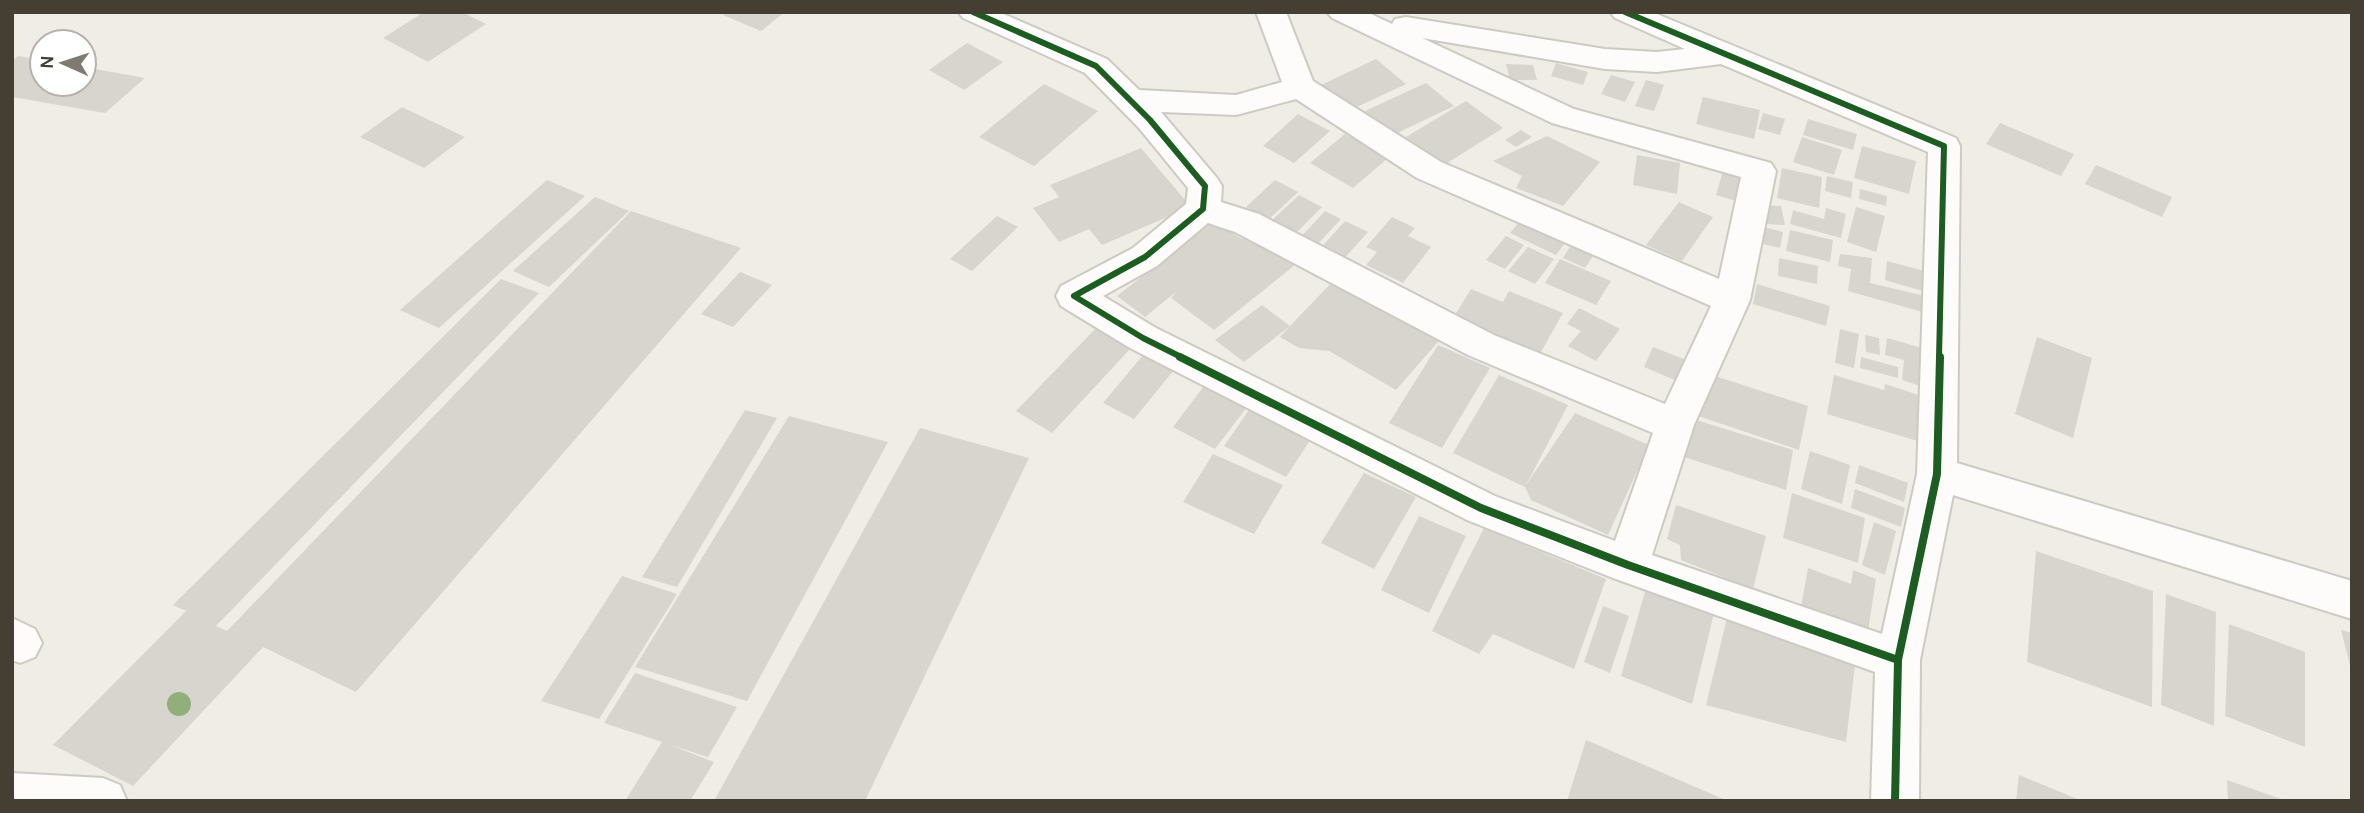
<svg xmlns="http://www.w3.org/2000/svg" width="2364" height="813" font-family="Karla,sans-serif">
<rect width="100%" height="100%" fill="#efede6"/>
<path fill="#d8d5ce" d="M424,12H462L486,24L428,62L383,38Z
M726,12H785L761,31L723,15Z
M967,43L1003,62L964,90L929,70Z
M18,56L42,60V84H84V67L145,78L105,113L12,97V61Z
M1376,59L1406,84L1346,112L1317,87Z
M1556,63L1588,72L1583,85L1551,76Z
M1506,64L1533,65L1537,80H1510Z
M1611,75L1635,82L1625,102L1601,94Z
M1646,80L1664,85L1654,111L1635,106Z
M1426,83L1454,106L1393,135L1365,111Z
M1044,84L1098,111L1034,166L979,137Z
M1703,97L1760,110L1754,139L1696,124Z
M1466,101L1503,128L1444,165L1406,137Z
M402,107L465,137L424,168L360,137Z
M1763,113L1785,119L1780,135L1758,129Z
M1298,114L1330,131L1294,163L1263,146Z
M1808,119L1857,134L1853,150L1803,135Z
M2000,123L2074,154L2061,176L1986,144Z
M1521,130L1532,137L1516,147L1505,140Z
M1345,134L1388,158L1353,188L1310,163Z
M1547,136L1600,162L1563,206L1516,188L1522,176L1493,161Z
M1802,137L1842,150L1834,175L1793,162Z
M1862,146L1916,161L1909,194L1854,178Z
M1141,148L1191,207L1102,245L1089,229L1059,242L1033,208L1059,197L1050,185Z
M1637,155L1680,163L1677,194L1633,185Z
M2096,165L2172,197L2162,217L2085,184Z
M1782,168L1822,177L1819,208L1777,198Z
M1723,171L1753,180L1746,204L1716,195Z
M1827,176L1853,182L1851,198L1825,191Z
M547,180L585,196L439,328L400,310Z
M1275,180L1298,192L1268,220L1246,207Z
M1860,189L1887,196L1886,206L1859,199Z
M1299,195L1322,207L1293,236L1269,223Z
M595,197L629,211L549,287L513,271Z
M1679,202L1713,217L1682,261L1646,245Z
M1762,205L1781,206L1785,225L1766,224Z
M1856,207L1885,216L1876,252L1847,242Z
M1826,208L1846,214L1841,238L1790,224L1793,210L1824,219Z
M631,211L741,248L356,692L263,647L133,786L53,745L186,611L173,605L501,279L539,293L216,626L227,631Z
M1325,211L1341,219L1314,248L1298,240Z
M997,216L1018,227L972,271L950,259Z
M1392,217L1415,228L1408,236L1431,247L1403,283L1366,265L1377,252L1366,247Z
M1523,217L1569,238L1556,255L1510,233Z
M1213,221L1242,239L1252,236L1295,265L1214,330L1171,298L1177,291L1145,317L1117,296Z
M1345,221L1368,232L1341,262L1318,251Z
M1756,225L1783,232L1780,248L1754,242Z
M1790,230L1833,240L1830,262L1786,251Z
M1506,236L1524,245L1505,269L1486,260Z
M1574,240L1597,250L1585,268L1563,258Z
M1528,247L1554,259L1535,284L1508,271Z
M1840,254L1872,258L1870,283L1929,297L1926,313L1848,291L1851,269L1838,266Z
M1779,258L1818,266L1817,284L1778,276Z
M1560,259L1611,281L1596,305L1545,283Z
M1887,261L1928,272L1926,292L1885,280Z
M740,272L772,285L733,327L701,314Z
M1338,276L1444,335L1396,390L1329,351L1299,348L1280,337L1290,326L1244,362L1215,340L1262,305L1290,326Z
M1757,284L1830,306L1826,326L1753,304Z
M1471,289L1503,302L1509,291L1563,313L1537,359L1450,323Z
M1579,308L1620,329L1596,361L1568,346L1581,331L1567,324Z
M1096,328L1131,348L1052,433L1016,411Z
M1840,329L1859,334L1854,368L1835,363Z
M1865,335L1879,338L1880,355L1866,352Z
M2037,337L2092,358L2073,438L2015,414Z
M1887,338L1936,352L1933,390L1902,380L1904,360L1885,355Z
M1438,345L1490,368L1442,448L1389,423Z
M1653,347L1686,360L1677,381L1644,367Z
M1143,355L1174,370L1134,419L1103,403Z
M1861,357L1898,367V378L1860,368Z
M1709,374L1808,406L1799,450L1698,416Z
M1499,375L1568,405L1526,485L1575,413L1649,445L1608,535L1531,500L1525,487L1453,453Z
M1834,375L1884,390L1885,384L1925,397L1921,442L1827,414Z
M1204,386L1247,407L1215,449L1173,427Z
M1251,407L1313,436L1286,477L1224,446Z
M745,410L777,418L677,587L642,577Z
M789,416L888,442L747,701L635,667Z
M1693,419L1793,450L1786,490L1684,457Z
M920,428L1029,458L865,801H714Z
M1810,451L1850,465L1842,504L1801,489Z
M1213,454L1283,485L1254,534L1183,502Z
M1859,465L1908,483L1904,502L1855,483Z
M1364,473L1416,497L1374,569L1321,543Z
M1855,489L1905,508L1901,527L1851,508Z
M1792,493L1865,518L1858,563L1783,538Z
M1676,505L1766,536L1753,589L1681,560L1680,545L1667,539Z
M1419,516L1466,536L1429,613L1381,590Z
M1874,522L1896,531L1885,575L1862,565Z
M1484,528L1606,579L1574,669L1493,634L1479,654L1432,631Z
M2036,551L2153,591L2152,707L2027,662Z
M1808,568L1851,584L1853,570L1876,579L1868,631L1801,607Z
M622,576L677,594L599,719L541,701Z
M1646,588L1714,613L1692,704L1621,676Z
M2166,594L2216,612L2214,726L2161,705Z
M1603,606L1629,616L1610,673L1584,662Z
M1727,618L1855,665L1846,742L1706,705Z
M2229,624L2305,652V747L2225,716Z
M2341,630L2352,633V669H2351Z
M635,673L737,707L708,757L670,745L714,762L690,801H625L662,742L604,723Z
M1586,740L1728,801H1567Z
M2019,775L2082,801H2016Z
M2227,780L2284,800V801H2228Z"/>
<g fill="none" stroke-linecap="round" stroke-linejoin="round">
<g stroke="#cdcac4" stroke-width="4">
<path id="street" d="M958,12H999L1107,59L1139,90L1236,95L1282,82L1256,12H1286L1313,81L1441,162L1719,279L1741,177L1552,123L1332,18L1327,12H1367L1392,24L1395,19L1406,17L1605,49L1657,52L1685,49L1615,18L1610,12H1652L1956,138L1960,146L1957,463L2352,581V619L1953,495L1920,660L1919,801H1871L1875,672L1613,578L1467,520L1130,348L1061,306L1056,296L1061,286L1133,248L1186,204L1188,188L1139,128L1085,73L963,18ZM1422,38L1605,69L1657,72L1721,64L1928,152L1917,474L1882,634L1652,555L1694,425L1750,300L1776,171L1771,163L1574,109ZM1296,99L1417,178L1711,306L1665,404L1494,335L1259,214L1221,202L1222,186L1217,178L1161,112L1236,115ZM1208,223L1235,232L1468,355L1653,433L1615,541L1495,496L1156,328L1103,296L1157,266Z
M12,618L35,629L42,643L35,657L20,663L12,660Z
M12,773L103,778L120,785L127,801H12Z"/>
</g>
<use href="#street" fill="#fdfcfb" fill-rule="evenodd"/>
<g stroke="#fff" stroke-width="10">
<path id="cycleway-far1" d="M973,12L1096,66L1150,120L1205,186L1203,209L1145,257L1074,296L1143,338L1183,358
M1625,12L1944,146L1939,358"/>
</g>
<g stroke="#fff" stroke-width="12">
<path id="cycleway" d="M1180,357L1481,508L1628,565L1898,660
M1895,801L1898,660L1937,474L1940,357"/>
</g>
<use href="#cycleway-far1" stroke="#1b5e20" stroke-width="6"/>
<use href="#cycleway" stroke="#1b5e20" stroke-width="8"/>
</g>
<circle fill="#90af79" cx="179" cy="704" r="12"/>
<rect width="2364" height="813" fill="none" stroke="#453e32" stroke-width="28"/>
<g transform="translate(63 63) rotate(273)"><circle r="33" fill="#ffffff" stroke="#b5b2ad" stroke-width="2"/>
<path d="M0-5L12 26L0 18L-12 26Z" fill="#807b71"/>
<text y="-10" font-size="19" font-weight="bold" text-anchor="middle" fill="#453e32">N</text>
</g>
</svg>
